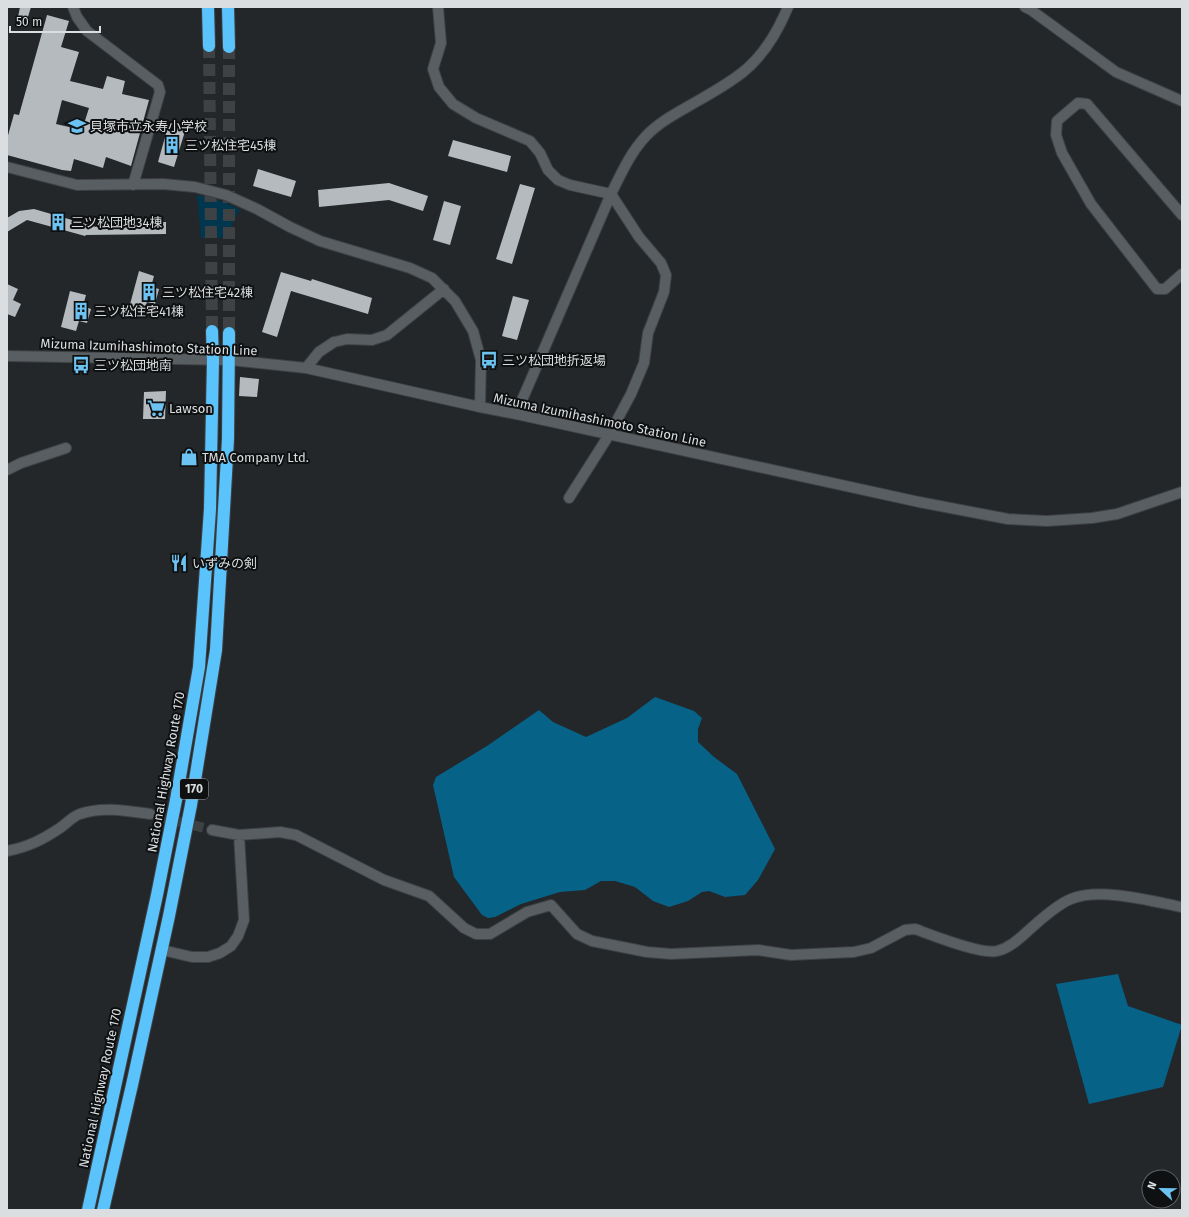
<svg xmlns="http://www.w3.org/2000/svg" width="1189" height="1217" font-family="'Fira Sans','Noto Sans JP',sans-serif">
<rect width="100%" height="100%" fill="#23272a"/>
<path fill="#00374f" d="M197,195C212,198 227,202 240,210L233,221L230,238H201Z"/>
<path fill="#076288" d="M655,697L694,711L702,718L698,729V742L714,757L737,774L775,849L758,880L745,895L725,897L709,891L702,892L688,901L669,907L653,901L635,887L615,881H601L585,890L560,892L521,904L495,917L488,918L482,915L454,877L433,785L436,777L487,746L539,710L553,722L586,737L627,718Z
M1118,974L1128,1006L1182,1025L1163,1087L1089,1104L1056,984Z"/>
<path fill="#b4babe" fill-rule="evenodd" d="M20,7H31L27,20L18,17Z
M47,15L69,21L61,47L79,52L70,81L103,89L107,76L125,81L122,94L149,100L131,166L106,157L103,168L74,159L71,171L62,170L7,155V139L14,114L19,115ZM62,100L89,108L82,130L56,124Z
M169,123L186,128L174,167L158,162Z
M453,140L511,156L507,172L448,156Z
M258,169L296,181L291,197L253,186Z
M389,183L428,196L423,211L389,200L319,207L318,190Z
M520,184L535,188L512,264L496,259Z
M444,201L461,206L450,245L433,240Z
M34,209L96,227V223L166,222V234L86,235L85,236L27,220L7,232V218L19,211Z
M139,271L154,276L151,287L159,289L155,304L147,302L143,313L129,308Z
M281,272L311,281L312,279L372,298L368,314L291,291L277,337L262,332Z
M7,284L18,289L13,300L21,304L15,317L7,314Z
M70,291L86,295L83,306L91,309L87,323L79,321L76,331L61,327Z
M513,296L529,300L517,340L502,336Z
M240,377L259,379L257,397L239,396Z
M166,391L165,419H143L144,392Z"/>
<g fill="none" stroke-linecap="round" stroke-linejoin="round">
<path stroke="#3f4245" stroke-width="10" stroke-dasharray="10 5" stroke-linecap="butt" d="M150,814L212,830"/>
<path stroke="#3f4245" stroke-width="12" stroke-dasharray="12 6" stroke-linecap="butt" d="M209,46L212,331
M229,47V333"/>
<g stroke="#3e4144" stroke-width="12">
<path id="street" d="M73,7L77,17L87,31L158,85L160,92L133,185
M438,7L441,43L433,69L439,87L453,104L476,118L530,141L540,153L548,170L558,180L570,185L611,194L639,237L661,263L666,275L664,292L648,333L644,363L631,394L609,435L569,498
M1025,7L1031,10L1116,72L1182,101
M7,167L77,185L163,184L195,187L226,195L257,209L290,227L320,241L410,268L432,278L455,301L473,331L481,360L480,407
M1182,215L1087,104L1078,103L1057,121L1056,135L1062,153L1091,204L1157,289H1165L1182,274
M306,368L319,352L334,342L347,339L372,340L387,335L444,289
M7,470L21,463L66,448
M212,830L239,835L280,832L296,835L384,880L429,896L464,928L476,934H490L527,912L551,905L577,934L592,941L647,952L671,954L758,950L791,955L854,952L871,948L905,930L915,929C932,935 981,955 997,951C1010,948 1020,938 1029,930C1040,920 1058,904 1071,899C1101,887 1151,901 1182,907
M7,851C28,847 42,840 60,828C66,824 73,816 80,814C102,806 128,811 150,814
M162,950L192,957H208L220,953L231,946L238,936L244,920L239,835"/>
</g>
<g stroke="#3e4144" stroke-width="12">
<path id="secondary" d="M7,356L230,360L306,368L480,407L516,414L919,502L1008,519L1047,521L1092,518L1117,514L1182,492
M516,414L611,194C621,174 630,153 646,136C659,122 677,113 694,103C710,94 728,84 743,72C763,56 778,31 788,7"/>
</g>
<g stroke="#3e4144" stroke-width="14">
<path id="highway" d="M208,7L209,46
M228,7L229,47
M88,1210L157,895L176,800L199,667L210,509L213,360L212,331
M103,1210L132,1085L169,916L191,805L216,650L228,439L229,333"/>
</g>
<use href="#street" stroke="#585e61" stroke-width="10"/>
<use href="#secondary" stroke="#585e61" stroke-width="10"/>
<use href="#highway" stroke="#5bc3fb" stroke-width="12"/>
</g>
<defs>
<g id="school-bare" transform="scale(1.38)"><path d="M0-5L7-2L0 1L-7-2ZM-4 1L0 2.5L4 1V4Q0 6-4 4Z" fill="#6cc3f2" stroke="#0e1011" stroke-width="2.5" paint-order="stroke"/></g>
<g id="building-bare" transform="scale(1.38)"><path d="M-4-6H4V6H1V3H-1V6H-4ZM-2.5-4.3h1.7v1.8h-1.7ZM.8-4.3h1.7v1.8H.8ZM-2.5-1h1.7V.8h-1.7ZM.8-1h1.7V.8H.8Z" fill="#6cc3f2" stroke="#0e1011" stroke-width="2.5" paint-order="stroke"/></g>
<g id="bus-bare" transform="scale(1.38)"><path d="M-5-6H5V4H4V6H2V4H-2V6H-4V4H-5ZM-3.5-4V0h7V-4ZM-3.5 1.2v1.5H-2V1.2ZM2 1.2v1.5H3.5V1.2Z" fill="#6cc3f2" stroke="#0e1011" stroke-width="2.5" paint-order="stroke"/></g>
<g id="supermarket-bare" transform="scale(1.38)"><path d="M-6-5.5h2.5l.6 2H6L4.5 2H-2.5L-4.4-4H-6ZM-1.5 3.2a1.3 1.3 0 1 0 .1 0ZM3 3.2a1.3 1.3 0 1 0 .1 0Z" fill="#6cc3f2" stroke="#0e1011" stroke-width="2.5" paint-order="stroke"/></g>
<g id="shop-bare" transform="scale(1.38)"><path d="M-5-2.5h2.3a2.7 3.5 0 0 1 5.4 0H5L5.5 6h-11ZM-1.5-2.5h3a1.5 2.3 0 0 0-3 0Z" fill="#6cc3f2" stroke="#0e1011" stroke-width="2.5" paint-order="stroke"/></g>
<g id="restaurant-bare" transform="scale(1.38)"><path d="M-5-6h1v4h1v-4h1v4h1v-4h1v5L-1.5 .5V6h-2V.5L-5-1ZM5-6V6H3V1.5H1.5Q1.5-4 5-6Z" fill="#6cc3f2" stroke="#0e1011" stroke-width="2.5" paint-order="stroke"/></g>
</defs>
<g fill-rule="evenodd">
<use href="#school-bare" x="77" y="126"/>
<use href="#building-bare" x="172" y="145"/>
<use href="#building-bare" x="58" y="222"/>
<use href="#building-bare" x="149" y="292"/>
<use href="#building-bare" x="81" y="311"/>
<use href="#bus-bare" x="489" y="360"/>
<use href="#bus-bare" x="81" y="365"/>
<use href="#supermarket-bare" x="156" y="408"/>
<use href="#shop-bare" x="189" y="457"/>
<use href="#restaurant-bare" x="179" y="563"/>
</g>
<g text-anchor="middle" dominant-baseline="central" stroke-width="4" stroke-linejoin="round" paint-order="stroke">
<rect fill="#0e1011" stroke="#9ea0a2" stroke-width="1" x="180" y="779" width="28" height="20" rx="3"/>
<g font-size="12" font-weight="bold" fill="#dbdee0">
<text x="194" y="789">170</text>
</g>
<g font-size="13" fill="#dbdee0" stroke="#0e1011" text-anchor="start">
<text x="90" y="126">貝塚市立永寿小学校</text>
<text x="185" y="145">三ツ松住宅45棟</text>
<text x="71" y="222">三ツ松団地34棟</text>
<text x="162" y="292">三ツ松住宅42棟</text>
<text x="94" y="311">三ツ松住宅41棟</text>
<text x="502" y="360">三ツ松団地折返場</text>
<text x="94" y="365">三ツ松団地南</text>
<text x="169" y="408">Lawson</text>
<text x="202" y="457">TMA Company Ltd.</text>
<text x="192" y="563">いずみの剣</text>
</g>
<g font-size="13" fill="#dbdee0" stroke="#0e1011">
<text transform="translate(149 347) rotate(2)">Mizuma Izumihashimoto Station Line</text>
<text transform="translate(600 420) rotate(12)">Mizuma Izumihashimoto Station Line</text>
<text transform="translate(166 772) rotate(-80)">National Highway Route 170</text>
<text transform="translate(100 1088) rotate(-78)">National Highway Route 170</text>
</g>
</g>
<rect width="1189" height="1217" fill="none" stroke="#dbdee0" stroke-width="16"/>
<g transform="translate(1161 1189) rotate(292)"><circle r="19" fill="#0e1011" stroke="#606264"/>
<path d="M0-3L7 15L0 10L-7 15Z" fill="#6cc3f2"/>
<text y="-6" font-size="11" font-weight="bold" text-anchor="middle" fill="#dbdee0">N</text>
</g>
<path d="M10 26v6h90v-6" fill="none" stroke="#dbdee0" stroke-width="2"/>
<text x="16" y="26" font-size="12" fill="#dbdee0" stroke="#0e1011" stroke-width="3" paint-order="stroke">50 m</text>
</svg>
